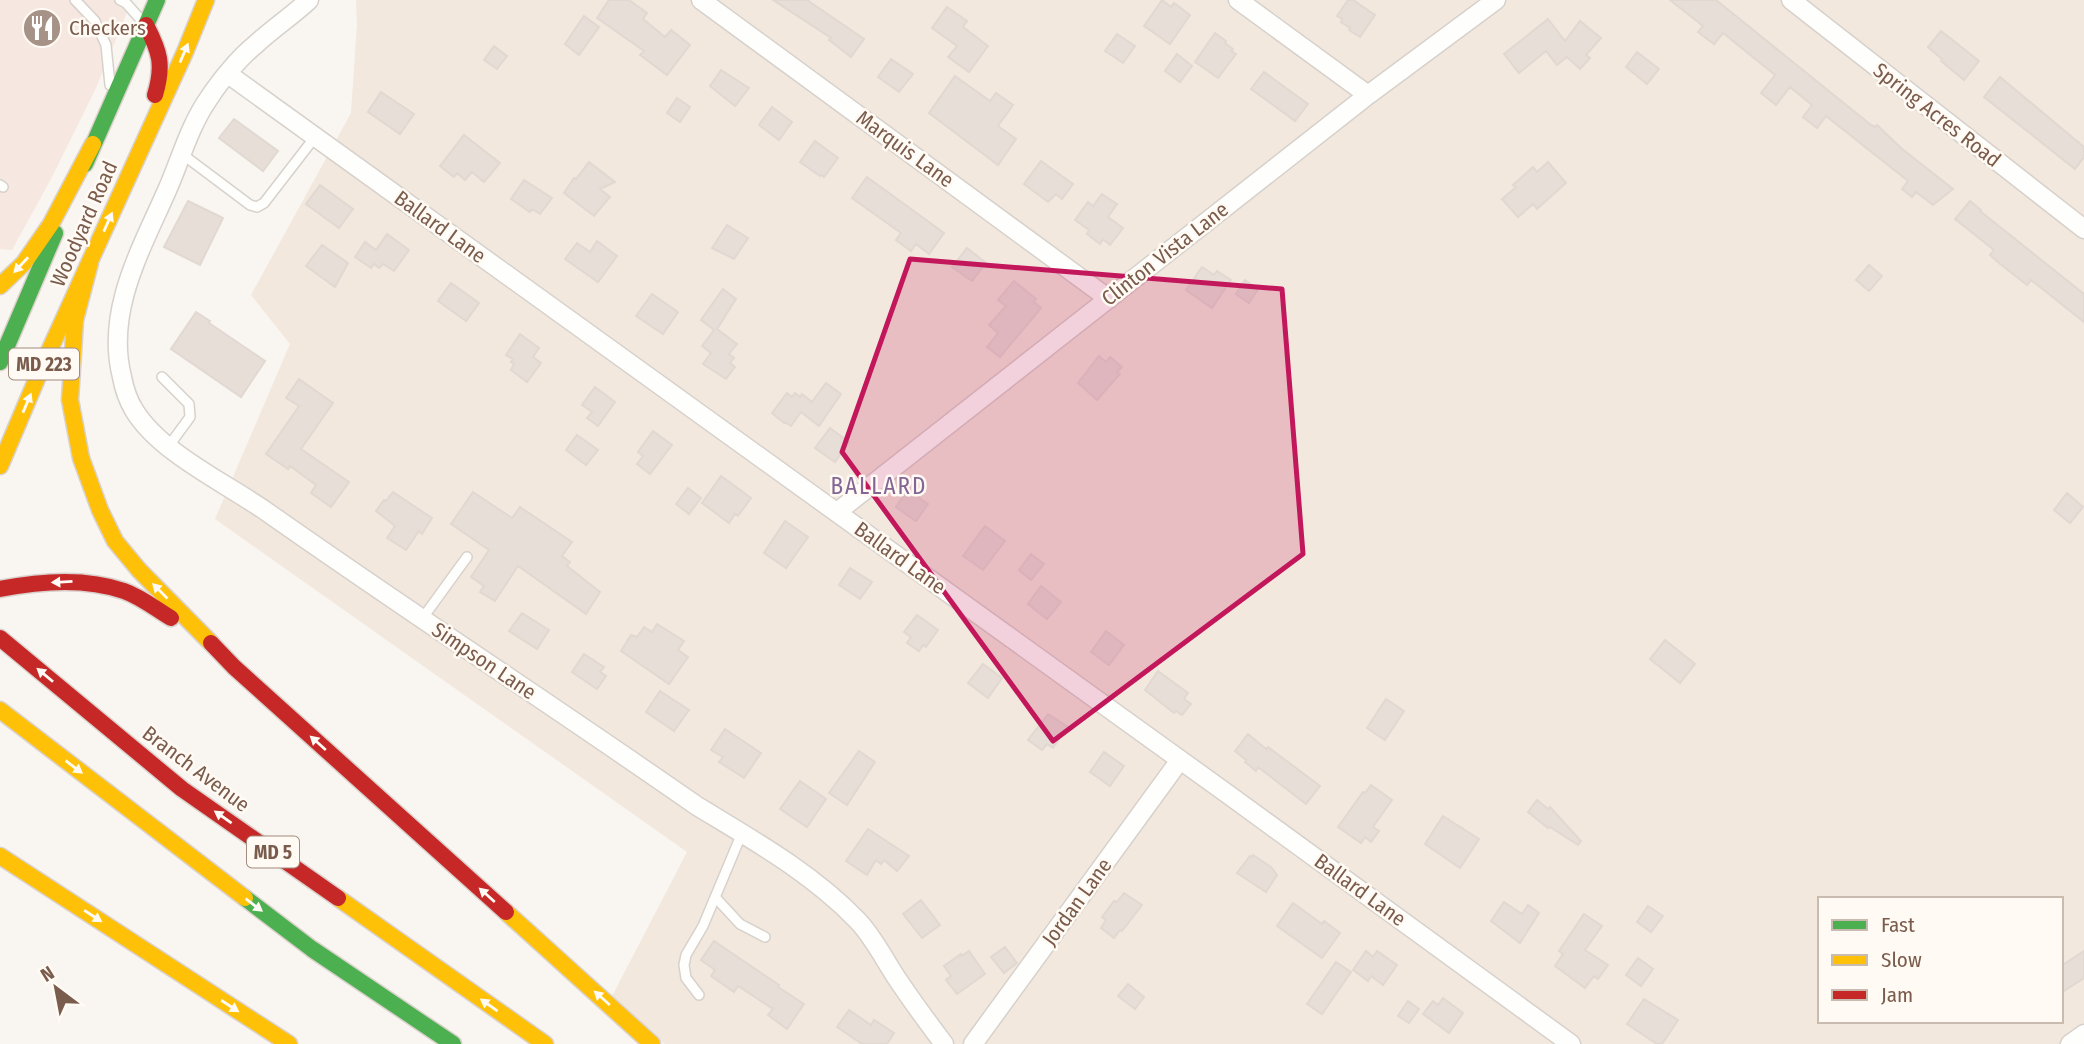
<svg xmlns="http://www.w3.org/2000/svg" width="2084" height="1044" font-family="'Fira Sans Condensed',sans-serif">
<rect width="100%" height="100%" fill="#f9f5f0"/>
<path fill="#f2e8de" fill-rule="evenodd" d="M356,0H2084V1044H665L608,1004L687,852L215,519L290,344L251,295L351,113L357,24ZM1820,899H2061V1021H1820Z"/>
<path fill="#f6e8e1" d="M0,0H132L96,88L52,177L12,250L0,249Z"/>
<path fill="#e6ded7" stroke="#e2d8d2" stroke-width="2" d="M609,0H629L647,13L643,19L665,37L671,30L690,45L667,75L640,55L644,51L597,18Z
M773,0H807L864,39L851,57L829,40L831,38Z
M1162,0L1171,7L1174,3L1190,15L1170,44L1144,26Z
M1348,0H1353L1375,15L1360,37L1349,30L1350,28L1341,22L1342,19L1337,16Z
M1670,0H1716L1871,125L1875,127L1877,125L1901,148L1953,189L1933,205L1916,192L1912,197L1902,189L1908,181L1826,116L1817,128L1803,117L1812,105L1790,87L1776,105L1761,93L1775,75L1723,33L1714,44L1698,32L1703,26Z
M947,7L967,21L963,27L988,46L969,72L948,57L957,46L932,28Z
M584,16L599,27L579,55L565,44Z
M1548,19L1565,41L1580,21L1601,38L1586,55L1590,58L1580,69L1567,57L1557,65L1546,51L1519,73L1504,54Z
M1941,31L1979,61L1964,80L1941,61L1942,59L1928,47Z
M1215,33L1226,41L1225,43L1233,49L1231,51L1236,54L1218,78L1195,62Z
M1117,34L1135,46L1123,63L1105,51Z
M494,46L507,56L497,69L484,60Z
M1637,52L1659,69L1647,84L1626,67Z
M1177,54L1192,66L1180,82L1165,71Z
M891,59L913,74L899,92L878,77Z
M721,70L749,88L735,106L710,86Z
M1264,72L1308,104L1295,121L1251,89Z
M955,76L990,101L996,93L1013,105L998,126L1016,139L998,165L929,113Z
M2000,77L2084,147V157L2075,169L1984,97Z
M381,92L414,114L400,134L368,112Z
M677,98L690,107L680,122L667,113Z
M772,107L792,122L779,140L759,125Z
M234,119L278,151L263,171L219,138Z
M464,135L500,163L484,182L472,172L465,180L457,173L454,177L440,166Z
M815,141L838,158L824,177L822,175L820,176L800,162Z
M1041,161L1073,184L1062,199L1056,194L1048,202L1024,184Z
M589,162L615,182L600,189L610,197L594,216L564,193L574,178L576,179Z
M1548,162L1566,183L1537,209L1533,204L1518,217L1502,199L1516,187L1513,185L1533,167L1537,172Z
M867,177L944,233L929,254L916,244L911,251L896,240L901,233L852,198Z
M524,180L552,198L540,214L532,209L530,212L511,199Z
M320,185L353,209L339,228L306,204Z
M1102,194L1117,204L1108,217L1123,228L1110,245L1103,239L1100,244L1087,234L1089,230L1075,220L1088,202L1093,206Z
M188,201L223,218L200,265L164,247Z
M1970,201L1981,210L1980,211L2084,294V322L2031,280L2027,285L1999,263L1990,255L1994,250L1955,219Z
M727,225L748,238L734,259L712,248Z
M387,234L409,250L394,271L383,264L379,268L374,264L371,268L355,257L365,242L376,250Z
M597,241L617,256L598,282L565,259L577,243L590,252Z
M322,245L348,263L335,287L306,266Z
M967,248L986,263L972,281L952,267Z
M1869,265L1882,276L1869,291L1856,280Z
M1202,267L1214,275L1217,271L1231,280L1212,308L1186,290Z
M1245,280L1258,289L1249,303L1236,294Z
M1014,281L1036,299L1034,302L1041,308L1000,357L987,347L998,333L989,325L1006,306L998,300Z
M451,283L479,303L466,321L438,301Z
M723,289L736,299L717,329L737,344L729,354L734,358L730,363L735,367L726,379L703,364L711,353L702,346L714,330L701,320Z
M652,294L678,312L663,334L636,316Z
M196,312L210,321L209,323L265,361L241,397L171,349Z
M520,334L539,348L533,357L541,363L527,382L511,370L514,364L511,362L513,359L506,355Z
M1099,356L1106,362L1110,357L1122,367L1117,372L1120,374L1097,400L1078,383Z
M299,379L333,403L301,449L349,482L331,507L311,493L316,485L290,466L288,469L266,454L299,406L286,398Z
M826,383L841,394L819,426L801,412L791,426L785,422L784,423L772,413L787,393L792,397L795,393L800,397L802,394L812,402Z
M595,387L615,402L598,426L587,418L592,412L582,405Z
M830,428L849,442L835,462L815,448Z
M653,431L672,445L650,474L637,464L643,456L638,452Z
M577,435L598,450L586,465L566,450Z
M721,476L751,498L738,516L735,514L729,523L702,503Z
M688,488L701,498L689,514L676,504Z
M908,490L928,504L916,521L896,507Z
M393,492L432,518L422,534L419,531L406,550L387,538L395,526L376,511L384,500L386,501Z
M473,492L512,518L520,507L572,542L562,556L570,562L567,566L600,592L586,614L518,566L495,601L480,592L484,586L471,577L489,550L451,524Z
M2067,493L2083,507L2070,523L2054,510Z
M785,521L808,537L786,568L764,553Z
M985,526L1005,541L983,570L963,556Z
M1031,554L1044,564L1031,580L1019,570Z
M850,568L872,582L860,599L839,585Z
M1041,586L1061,602L1047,619L1028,604Z
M522,613L549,630L537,649L509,631Z
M917,615L938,630L926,647L923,645L919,651L907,643L911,637L904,632Z
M657,624L684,641L678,650L688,657L669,684L621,651L631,635L637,637L644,627L652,632Z
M1106,631L1124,645L1109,665L1091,652Z
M1665,640L1695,664L1680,683L1650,659Z
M584,654L604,667L600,672L606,676L597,689L572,672Z
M983,664L1002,678L988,698L968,683Z
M1158,671L1188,693L1184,699L1191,704L1182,715L1176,711L1174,713L1145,690Z
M660,691L689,710L674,731L646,712Z
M1386,699L1404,711L1385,740L1367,728Z
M1048,714L1068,727L1053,748L1047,744L1042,750L1028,740Z
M725,729L761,753L744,778L719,762L723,757L711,750Z
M1248,734L1266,749L1268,747L1320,786L1306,804L1258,767L1256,771L1245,762L1246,760L1235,751Z
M859,751L875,762L847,805L829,793Z
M1104,752L1124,766L1110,786L1090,772Z
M800,781L826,799L807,827L780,809Z
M1371,785L1392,800L1373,827L1379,831L1371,842L1365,837L1361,843L1338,827L1363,792L1365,793Z
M1537,800L1548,809L1550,807L1581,841L1578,845L1550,827L1548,828L1528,812Z
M1443,816L1479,839L1460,868L1425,844Z
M868,829L909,856L897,871L884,860L881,864L876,860L867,875L846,861Z
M1253,855L1271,867L1277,875L1266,892L1237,873L1250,856L1252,857Z
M1124,893L1142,905L1122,931L1120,930L1114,938L1101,928L1106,920L1102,917L1114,901L1117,902Z
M921,900L940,925L922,938L903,914Z
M1504,902L1522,914L1528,905L1539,913L1520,943L1491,921Z
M1293,903L1322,924L1324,921L1340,933L1322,958L1277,926Z
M1648,906L1663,916L1651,932L1637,922Z
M1584,914L1602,926L1585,950L1608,965L1598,979L1594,976L1585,988L1555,966L1563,954L1559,951Z
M714,941L779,985L778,987L804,1004L787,1029L768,1015L773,1009L738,986L734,992L711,976L715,970L701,960Z
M1005,947L1017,963L1004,973L991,957Z
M969,951L985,974L957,994L946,980L951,976L944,966L961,954L962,956Z
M1366,951L1373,957L1377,951L1397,965L1383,985L1371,976L1368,981L1353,970Z
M2084,951V978L2061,993V966Z
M1638,958L1653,969L1641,986L1626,975Z
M1336,962L1351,972L1322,1014L1307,1004Z
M1128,984L1144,997L1135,1009L1118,996Z
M1443,998L1463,1013L1449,1033L1423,1014L1433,1001L1438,1005Z
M1644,999L1678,1020L1662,1044H1657L1627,1024Z
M1408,1001L1419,1009L1409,1023L1398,1016Z
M849,1010L871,1025L874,1020L894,1033L887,1044H862L837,1027Z"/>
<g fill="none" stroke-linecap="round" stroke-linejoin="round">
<g stroke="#d7d1cb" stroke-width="12">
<path id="lane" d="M75,0L95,21L106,45L110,85
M120,0L126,3L142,21
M182,154L250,205L257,207L264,203L315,137
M0,185L3,187
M162,377L189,404L190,417L168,447
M422,619L467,557
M715,897L740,924L765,937
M699,995L686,978L684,965L686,955L703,926L742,833"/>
</g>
<g stroke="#d7d1cb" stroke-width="21">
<path id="street" d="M309,0C292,16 272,29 255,45C239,58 220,81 209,98C190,125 181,158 168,188C142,248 105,310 122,377C124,388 128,400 134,410C160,453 226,483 267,512C409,612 555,707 697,806C753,840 812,873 858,921C875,939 886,963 900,983C914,1004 929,1024 944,1044
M701,0L1109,299
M1238,0L1368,95
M1791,0L2084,229
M228,74L1229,795L1571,1044
M837,512L1368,95L1496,0
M973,1044L1180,760
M2070,1044L2084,1034"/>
</g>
<g stroke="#dad1cc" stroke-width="19">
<path id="fast" d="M85,164L157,0
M0,362L55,233
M245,898L312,949L453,1044"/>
</g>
<g stroke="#dad1cc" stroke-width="19">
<path id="slow" d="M90,263L75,320L70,400L81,458L100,510L115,541L139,570L211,643
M0,286L24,263L51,224L93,144
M0,466L41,369L185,52L206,0
M0,710L245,898
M0,856L289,1044
M338,898L545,1044
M506,912L652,1044"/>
</g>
<g stroke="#dad1cc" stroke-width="19">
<path id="jam" d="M146,25C160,52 164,65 155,95
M0,589C40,581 84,577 124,591C141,597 156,609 171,618
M0,638L182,789L338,898
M211,643L234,667L506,912"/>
</g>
<use href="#lane" stroke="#fefefd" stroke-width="9"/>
<use href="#street" stroke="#fefefd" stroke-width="18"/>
<use href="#fast" stroke="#4caf50" stroke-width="16"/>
<use href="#slow" stroke="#ffc107" stroke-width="16"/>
<use href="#jam" stroke="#c62828" stroke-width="16"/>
</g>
<defs><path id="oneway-solid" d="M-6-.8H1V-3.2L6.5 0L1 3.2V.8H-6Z" transform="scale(1.75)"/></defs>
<g fill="#fffaf3">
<use href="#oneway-solid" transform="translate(184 53) rotate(-67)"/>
<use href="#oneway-solid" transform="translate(108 222) rotate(-66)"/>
<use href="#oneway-solid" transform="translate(21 265) rotate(133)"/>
<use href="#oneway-solid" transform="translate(27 403) rotate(-67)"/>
<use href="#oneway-solid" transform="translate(62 582) rotate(177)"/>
<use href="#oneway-solid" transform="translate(160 591) rotate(-135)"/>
<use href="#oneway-solid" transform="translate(45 675) rotate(-140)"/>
<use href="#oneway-solid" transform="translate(318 743) rotate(-138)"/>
<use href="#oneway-solid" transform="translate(74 767) rotate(37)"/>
<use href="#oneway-solid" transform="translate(223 817) rotate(-145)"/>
<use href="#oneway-solid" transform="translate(487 895) rotate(-138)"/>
<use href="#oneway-solid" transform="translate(254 905) rotate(37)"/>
<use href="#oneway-solid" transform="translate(93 916) rotate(33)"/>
<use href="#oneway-solid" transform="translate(602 998) rotate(-138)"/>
<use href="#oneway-solid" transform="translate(489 1005) rotate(-145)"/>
<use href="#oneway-solid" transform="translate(230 1006) rotate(33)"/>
</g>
<path fill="#c2185b" fill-opacity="0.2" stroke="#c2185b" stroke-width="5" stroke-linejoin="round" d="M910,259L1282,289L1303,554L1053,741L842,452Z"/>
<defs>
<g id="restaurant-disc" transform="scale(2.0125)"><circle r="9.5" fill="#a69286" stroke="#fffaf3"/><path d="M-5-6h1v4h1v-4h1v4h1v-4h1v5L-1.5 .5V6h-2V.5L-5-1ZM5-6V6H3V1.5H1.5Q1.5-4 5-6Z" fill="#fff"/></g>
</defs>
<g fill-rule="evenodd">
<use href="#restaurant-disc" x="42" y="28"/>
</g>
<g text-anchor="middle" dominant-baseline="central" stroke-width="5" stroke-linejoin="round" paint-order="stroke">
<g fill="#fffaf3" stroke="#a28b7f" stroke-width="2">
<rect x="9" y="348.5" width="70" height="31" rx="5"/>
<rect x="247" y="836.5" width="52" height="31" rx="5"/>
</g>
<g font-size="19" font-weight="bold" fill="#7a5c4d">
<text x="44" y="364">MD 223</text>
<text x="273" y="852">MD 5</text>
</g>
<g font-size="21" fill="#7a5c4d" stroke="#fffaf3" text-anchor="start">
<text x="69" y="28">Checkers</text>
</g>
<g font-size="21" fill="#7a5c4d" stroke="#fffaf3">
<text transform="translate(1937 115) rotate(38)">Spring Acres Road</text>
<text transform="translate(905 149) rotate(36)">Marquis Lane</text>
<text transform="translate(84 224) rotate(-66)">Woodyard Road</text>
<text transform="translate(440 227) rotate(36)">Ballard Lane</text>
<text transform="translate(1165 254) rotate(-38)">Clinton Vista Lane</text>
<text transform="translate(900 558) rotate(36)">Ballard Lane</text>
<text transform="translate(484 661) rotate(34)">Simpson Lane</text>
<text transform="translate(196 769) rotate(37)">Branch Avenue</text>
<text transform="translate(1360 890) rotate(36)">Ballard Lane</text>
<text transform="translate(1077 902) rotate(-54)">Jordan Lane</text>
</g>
<g font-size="23" letter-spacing="2" fill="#846695" stroke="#fffaf3">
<text x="879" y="486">BALLARD</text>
</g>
</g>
<rect x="1818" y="897" width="245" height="126" fill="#fffaf3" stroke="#cabbb1" stroke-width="2"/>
<rect x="1832" y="920" width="35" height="10" fill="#4caf50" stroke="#cabbb1" stroke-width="2"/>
<text x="1881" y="932" font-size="21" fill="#7a5c4d">Fast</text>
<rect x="1832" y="955" width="35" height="10" fill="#ffc107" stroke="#cabbb1" stroke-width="2"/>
<text x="1881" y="967" font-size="21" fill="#7a5c4d">Slow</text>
<rect x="1832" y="990" width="35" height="10" fill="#c62828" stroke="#cabbb1" stroke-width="2"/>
<text x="1881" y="1002" font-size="21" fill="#7a5c4d">Jam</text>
<g transform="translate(56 988) rotate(328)" stroke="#fffaf3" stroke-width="5" paint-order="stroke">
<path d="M0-5L12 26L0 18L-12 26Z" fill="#7a5c4d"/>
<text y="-10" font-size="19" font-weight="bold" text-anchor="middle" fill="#7a5c4d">N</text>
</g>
</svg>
